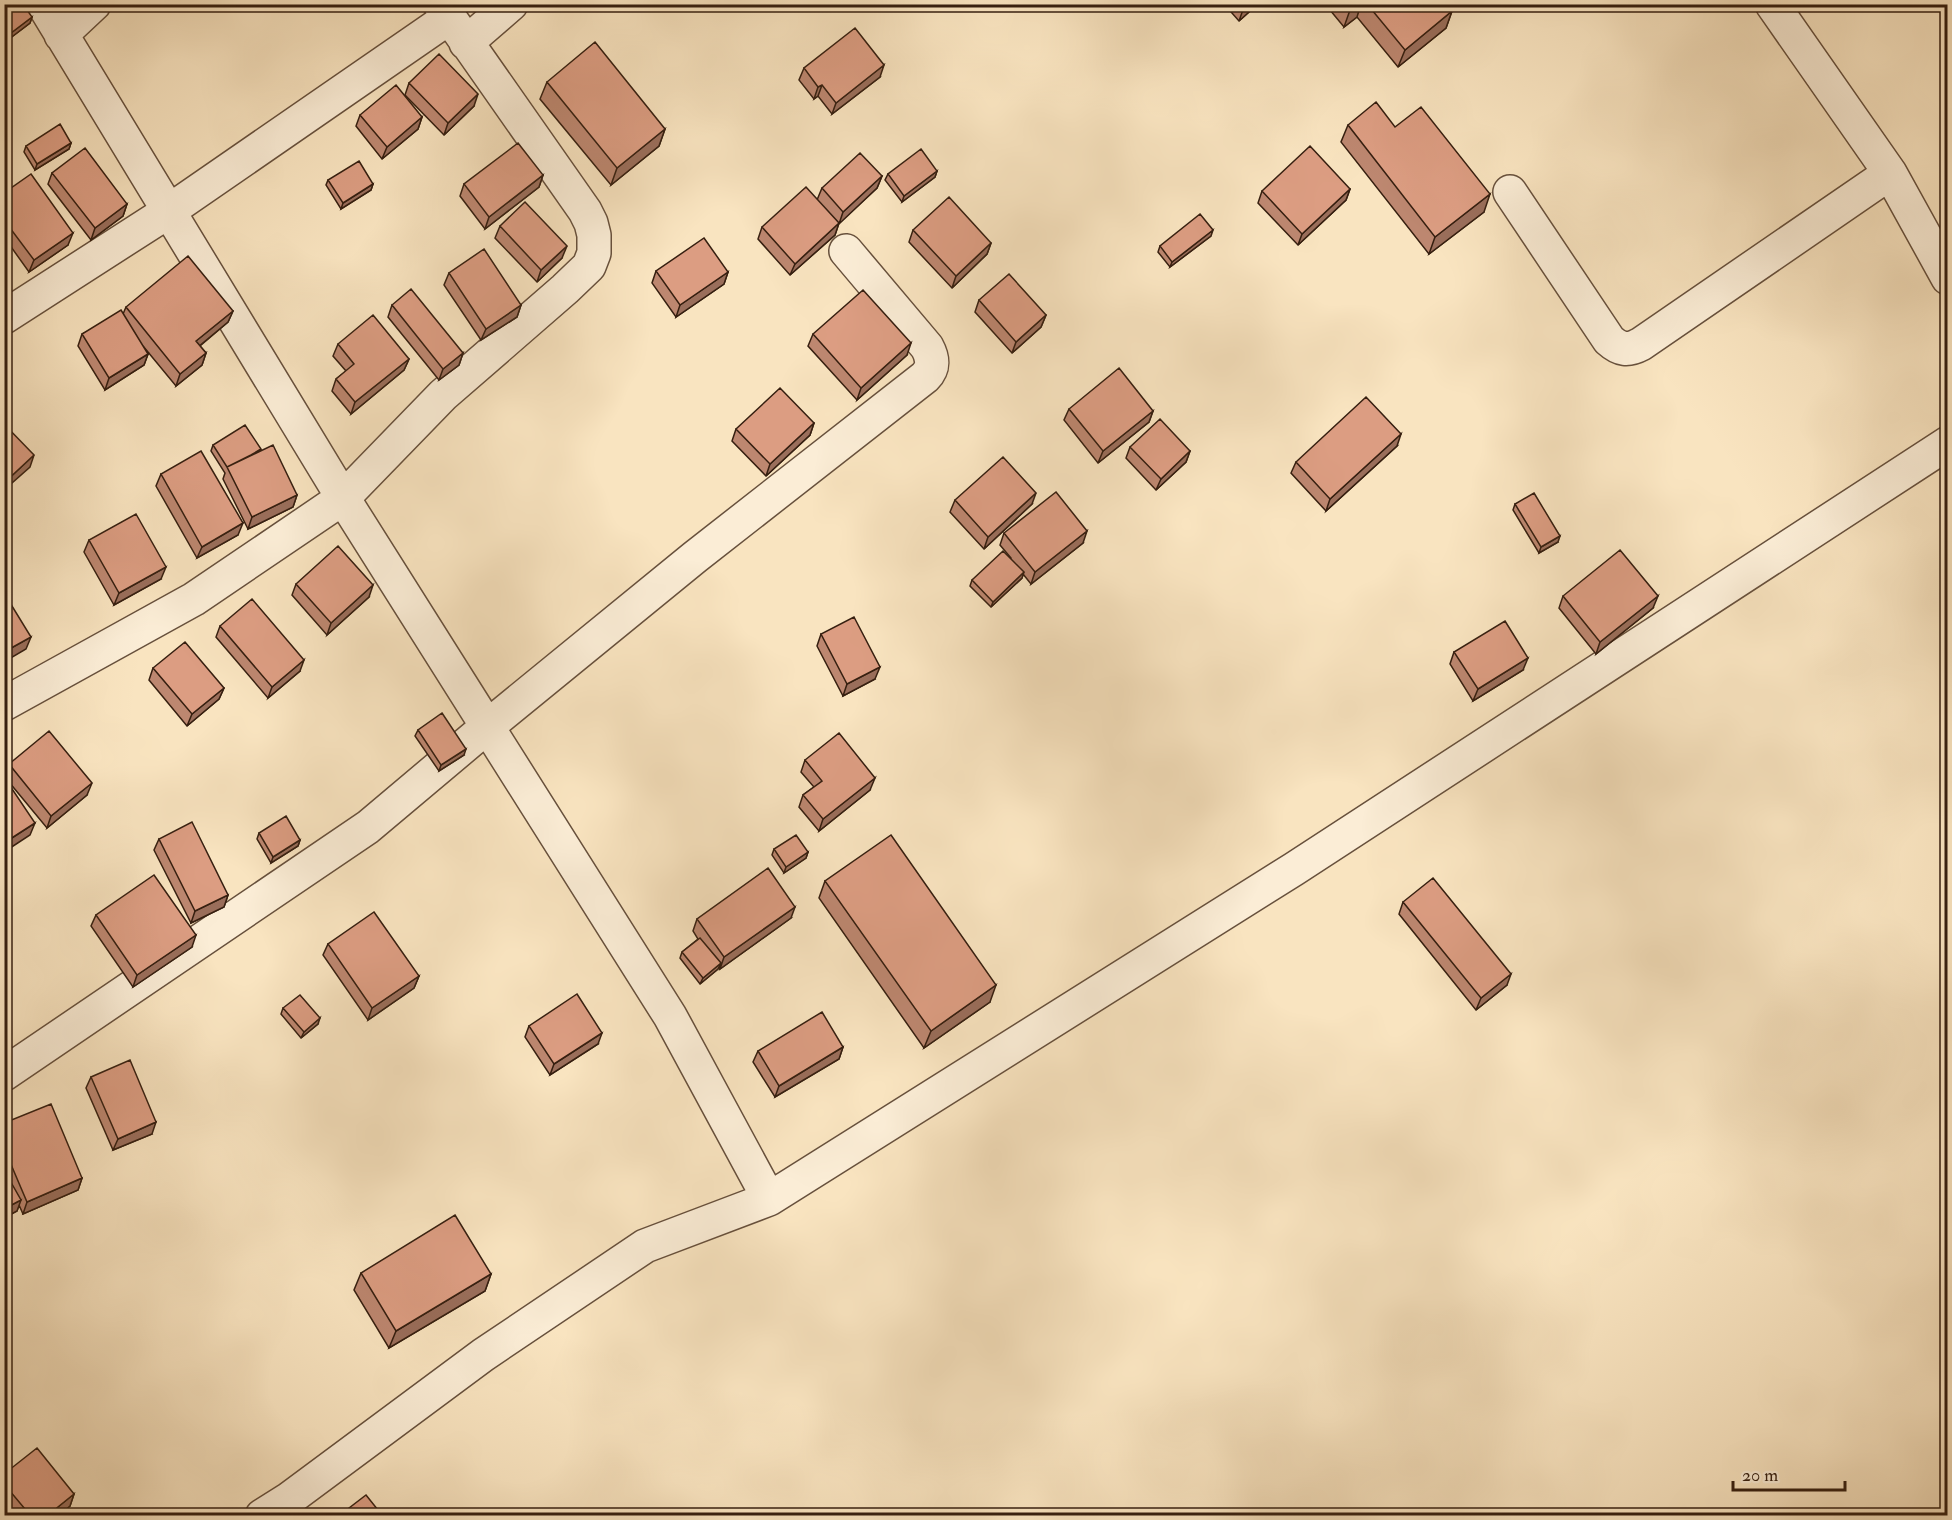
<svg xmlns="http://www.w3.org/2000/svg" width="1952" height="1520" font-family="'IM FELL Double Pica',serif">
<rect width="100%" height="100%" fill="#f9e4c0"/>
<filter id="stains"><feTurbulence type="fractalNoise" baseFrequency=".00333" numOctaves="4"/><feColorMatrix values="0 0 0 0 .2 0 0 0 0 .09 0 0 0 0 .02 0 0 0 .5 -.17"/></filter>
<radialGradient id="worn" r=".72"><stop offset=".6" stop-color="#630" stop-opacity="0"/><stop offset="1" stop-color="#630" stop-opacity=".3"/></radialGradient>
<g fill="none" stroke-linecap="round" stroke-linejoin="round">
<g stroke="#67503c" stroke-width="36">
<path id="minor" d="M43,4L343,498L670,1016L769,1199
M1772,4L1890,173L1948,278
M61,35L94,4
M466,43L511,4
M1510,192L1609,340C1620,350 1628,351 1641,344L1890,173
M4,317L169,211L450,17
M4,704L194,599L343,498L443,395L565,289L589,266L594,253V235L591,223L585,211L440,4
M4,1074L368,827L488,726L695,557L925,377C934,368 933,358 927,347L846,251
M262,1516L289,1499L483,1355L645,1246L769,1199L1294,869L1948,443"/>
</g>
<use href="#minor" stroke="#fbedd6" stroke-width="33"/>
</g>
<path fill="#bd8770" stroke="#361f10" stroke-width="1.5" d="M4,4L32,17L30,23L9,39L4,33Z
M1224,4H1258L1239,21Z
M1325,4H1447L1452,11L1446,28L1398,67L1357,17L1344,27Z
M804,68L880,77L832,114L818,96L814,99L799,80Z
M547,82L665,129L659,146L611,185L540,99Z
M409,83L474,106L444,135L405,95Z
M360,115L422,117L418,129L382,159L356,126Z
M1348,125L1395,127L1484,212L1429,254L1341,142Z
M71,143L69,149L35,170L24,152L26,146Z
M937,171L935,177L902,202L885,180L888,174Z
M52,173L127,204L123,216L91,240L48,184Z
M543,175L539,187L485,229L460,196L464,184Z
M882,176L877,188L839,223L835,235L790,275L758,239L762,227L817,200L822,188Z
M328,180L373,184L371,190L341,209L326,185Z
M1350,189L1346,200L1298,245L1258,203L1262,191Z
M4,193L68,245L29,272L4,237Z
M500,226L562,258L537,282L495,238Z
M913,230L991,243L987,254L952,288L909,242Z
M1211,236L1170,267L1158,252L1160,246Z
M656,271L728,272L724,284L676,317L652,283Z
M449,273L521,305L517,317L481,340L444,285Z
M979,300L1046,315L1041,327L1012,353L975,312Z
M392,305L463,353L459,365L439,380L388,317Z
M126,307L233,311L228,322L200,346L206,353L202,365L176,386L143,346L148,354L144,365L105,390L78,346L82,334L123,314Z
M813,334L907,355L857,400L808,346Z
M338,344L409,359L404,370L351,414L332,391L336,379L346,371L333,356Z
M1069,409L1153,411L1149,422L1098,463L1064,420Z
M814,423L810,435L766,476L732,441L736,429Z
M213,445L260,451L297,495L293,507L248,529L223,479L225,473L211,451Z
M1397,446L1326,511L1291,473L1296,462Z
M1130,447L1190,451L1186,462L1156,490L1126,458Z
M161,474L238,535L197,558L156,486Z
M955,500L1032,504L984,549L950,512Z
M1515,504L1558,542L1539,553L1513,510Z
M1004,533L1083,543L1031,584L1023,574L1022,578L991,607L970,586L972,580L1011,558L1000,545Z
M89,540L161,579L114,605L84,552Z
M296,584L369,597L327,635L292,595Z
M1563,596L1653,608L1596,654L1559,608Z
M220,626L300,671L268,698L216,637Z
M821,634L875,679L843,696L817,646Z
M1454,652L1523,670L1473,701L1450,664Z
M153,668L224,688L219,699L187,726L149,680Z
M418,730L464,755L439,771L415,736Z
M805,760L870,790L819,831L799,807L803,795L814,787L801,772Z
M9,764L87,795L47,828L4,776Z
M259,833L300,840L298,846L271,863L257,839Z
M159,839L228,895L224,907L191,923L154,850Z
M774,849L808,852L806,858L784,873L772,855Z
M825,881L990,1002L924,1048L819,898Z
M1403,902L1507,985L1476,1010L1399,914Z
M96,915L192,947L133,987L91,926Z
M791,918L720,969L719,967L718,969L700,984L680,958L682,952L698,939L693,931L697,919Z
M328,944L419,976L414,988L368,1020L323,955Z
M283,1008L318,1024L301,1038L281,1014Z
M529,1026L598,1044L550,1075L525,1037Z
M843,1047L839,1059L775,1097L753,1062L758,1051Z
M91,1077L152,1134L113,1150L86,1088Z
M4,1123L82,1178L78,1190L23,1214L19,1205L17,1211L4,1218Z
M361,1273L491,1274L485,1291L389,1348L354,1290Z
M4,1474L74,1494L70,1506L59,1515H16L4,1501Z"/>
<path fill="#9a6e5b" stroke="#361f10" stroke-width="1.5" d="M1245,4H1258L1239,21Z
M1357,4H1361L1357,17L1344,27L1350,10Z
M1452,11L1446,28L1398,67L1405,50Z
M32,17L30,23L9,39L11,33Z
M884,65L880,77L832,114L836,103Z
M822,85L818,96L814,99L818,87Z
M478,94L474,106L444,135L448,123Z
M422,117L418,129L382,159L387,147Z
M665,129L659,146L611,185L617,168Z
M71,143L69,149L35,170L37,164Z
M937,171L935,177L902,202L904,196Z
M543,175L539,187L485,229L489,217Z
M882,176L877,188L839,224L843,212Z
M373,184L371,190L341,209L343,203Z
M1350,189L1346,200L1298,245L1302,234Z
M1490,194L1484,212L1429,254L1435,237Z
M127,204L123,216L91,240L95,228Z
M839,223L835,235L790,275L795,264Z
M1213,230L1211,236L1170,267L1172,262Z
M73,233L68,245L29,272L34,260Z
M991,243L987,254L952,288L956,276Z
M567,246L562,258L537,282L541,270Z
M728,272L724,284L676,317L680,305Z
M521,305L517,317L481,340L486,329Z
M233,311L228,322L192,352L196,341Z
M1046,315L1041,327L1012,353L1016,342Z
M911,343L907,355L857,400L861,388Z
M206,353L202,365L176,386L180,374Z
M463,353L459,365L439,380L443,369Z
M148,354L144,365L105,390L109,378Z
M409,359L404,370L351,414L355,402Z
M1153,411L1149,422L1098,463L1103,451Z
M814,423L810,435L766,476L770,464Z
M1401,434L1397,446L1326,511L1330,499Z
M1190,451L1186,462L1156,490L1161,479Z
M34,455L30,467L4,490V483Z
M1036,493L1032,504L984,549L988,537Z
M297,495L293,507L248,529L252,517Z
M243,523L238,535L197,558L202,547Z
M1087,531L1083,543L1031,584L1035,572Z
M1560,536L1558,542L1539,553L1541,547Z
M166,567L161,579L114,605L119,593Z
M1024,572L1022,578L991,607L993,602Z
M373,585L369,597L327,635L331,623Z
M1658,596L1653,608L1596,654L1600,642Z
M31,637L26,649L4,662V652Z
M1528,658L1523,670L1473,701L1478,689Z
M304,660L300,671L268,698L272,687Z
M880,667L875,679L843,696L847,684Z
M224,688L219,699L187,726L192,714Z
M466,749L464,755L439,771L441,765Z
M875,778L870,790L819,831L823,819Z
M92,783L87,795L47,828L51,816Z
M35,823L30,835L4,852V843Z
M300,840L298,846L271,863L273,857Z
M808,852L806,858L784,873L786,867Z
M228,895L224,907L191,923L195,911Z
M795,907L791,918L720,969L724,957Z
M196,935L192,947L133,987L137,975Z
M721,963L718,969L700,984L703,978Z
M1511,974L1507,985L1476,1010L1481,998Z
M419,976L414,988L368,1020L372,1008Z
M996,985L990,1002L924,1048L931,1031Z
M320,1018L318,1024L301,1038L304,1032Z
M602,1033L598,1044L550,1075L554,1064Z
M843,1047L839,1059L775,1097L779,1086Z
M156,1122L152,1134L113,1150L118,1139Z
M82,1178L78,1190L23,1214L27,1202Z
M21,1200L17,1211L4,1218V1209Z
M491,1274L485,1291L389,1348L396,1331Z
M74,1494L70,1506L59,1515H48Z"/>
<path fill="#dc9d82" stroke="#361f10" stroke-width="1.5" d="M4,4H23L32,17L11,33L4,24Z
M1346,4H1357L1350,10Z
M1367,4H1447L1452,11L1405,50Z
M855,28L884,65L836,103L822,85L818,87L804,68Z
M595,42L665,129L617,168L547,82Z
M439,54L478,94L448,123L409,83Z
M396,85L422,117L387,147L360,115Z
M1376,102L1395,127L1421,107L1490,194L1435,237L1348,125Z
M60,124L71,143L37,164L26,146Z
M518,143L543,175L489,217L464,184Z
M1310,146L1350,189L1302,234L1262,191Z
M85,148L127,204L95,228L52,173Z
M921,149L937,171L904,196L888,174Z
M860,153L882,176L843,212L822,188Z
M359,161L373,184L343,203L328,180Z
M31,174L73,233L34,260L4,220V193Z
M806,187L839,223L795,264L762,227Z
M949,197L991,243L956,276L913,230Z
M525,202L567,246L541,270L500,226Z
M1200,214L1213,230L1172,262L1160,246Z
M704,238L728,272L680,305L656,271Z
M484,249L521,305L486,329L449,273Z
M188,256L233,311L196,341L206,353L180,374L126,307Z
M1009,274L1046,315L1016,342L979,300Z
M411,289L463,353L443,369L392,305Z
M863,290L911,343L861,388L813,334Z
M121,310L148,354L109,378L82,334Z
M373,315L409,359L355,402L336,379L354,364L338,344Z
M1119,368L1153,411L1103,451L1069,409Z
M780,388L814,423L770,464L736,429Z
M1366,397L1401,434L1330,499L1296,462Z
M1160,419L1190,451L1161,479L1130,447Z
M4,424L34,455L4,483Z
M245,425L261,449L251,455L227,467L213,445Z
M273,445L297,495L252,517L227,467Z
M201,451L243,523L202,547L161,474Z
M1003,457L1036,493L988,537L955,500Z
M1056,492L1087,531L1035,572L1004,533Z
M1534,493L1560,536L1541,547L1515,504Z
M136,514L166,567L119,593L89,540Z
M338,546L373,585L331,623L296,584Z
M1620,550L1658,596L1600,642L1563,596Z
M1003,551L1024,572L993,602L972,580Z
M4,593L31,637L4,652Z
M252,599L304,660L272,687L220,626Z
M854,617L880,667L847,684L821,634Z
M1505,621L1528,658L1478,689L1454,652Z
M185,642L224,688L192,714L153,668Z
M442,713L466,749L441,765L418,730Z
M49,731L92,783L51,816L9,764Z
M839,733L875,778L823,819L803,795L822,781L805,760Z
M4,777L35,823L4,843Z
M286,816L300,840L273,857L259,833Z
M192,822L228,895L195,911L159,839Z
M796,835L808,852L786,867L774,849Z
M891,835L996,985L931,1031L825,881Z
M768,868L795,907L724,957L697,919Z
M154,875L196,935L137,975L96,915Z
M1433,878L1511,974L1481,998L1403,902Z
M374,912L419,976L372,1008L328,944Z
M700,938L721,963L703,978L682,952Z
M577,994L602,1033L554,1064L529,1026Z
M300,995L320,1018L304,1032L283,1008Z
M822,1012L843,1047L779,1086L758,1051Z
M130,1060L156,1122L118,1139L91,1077Z
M51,1104L82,1178L27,1202L4,1148V1123Z
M4,1170L21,1200L4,1209Z
M455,1215L491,1274L396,1331L361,1273Z
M37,1448L74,1494L48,1515H30L4,1484V1474Z
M366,1495L382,1515H340Z"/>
<rect width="1952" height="1520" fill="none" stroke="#f9e4c0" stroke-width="24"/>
<rect x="6" y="6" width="1940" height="1508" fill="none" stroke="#361f10" stroke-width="3"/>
<rect x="12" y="12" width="1928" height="1496" fill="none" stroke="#361f10" stroke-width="1.5"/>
<path d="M1733 1481v9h112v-9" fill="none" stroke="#361f10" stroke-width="3"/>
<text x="1742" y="1481" font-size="18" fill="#361f10" stroke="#fbedd6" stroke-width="4.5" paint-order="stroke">20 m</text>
<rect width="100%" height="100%" filter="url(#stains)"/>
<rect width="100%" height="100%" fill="url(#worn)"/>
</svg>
